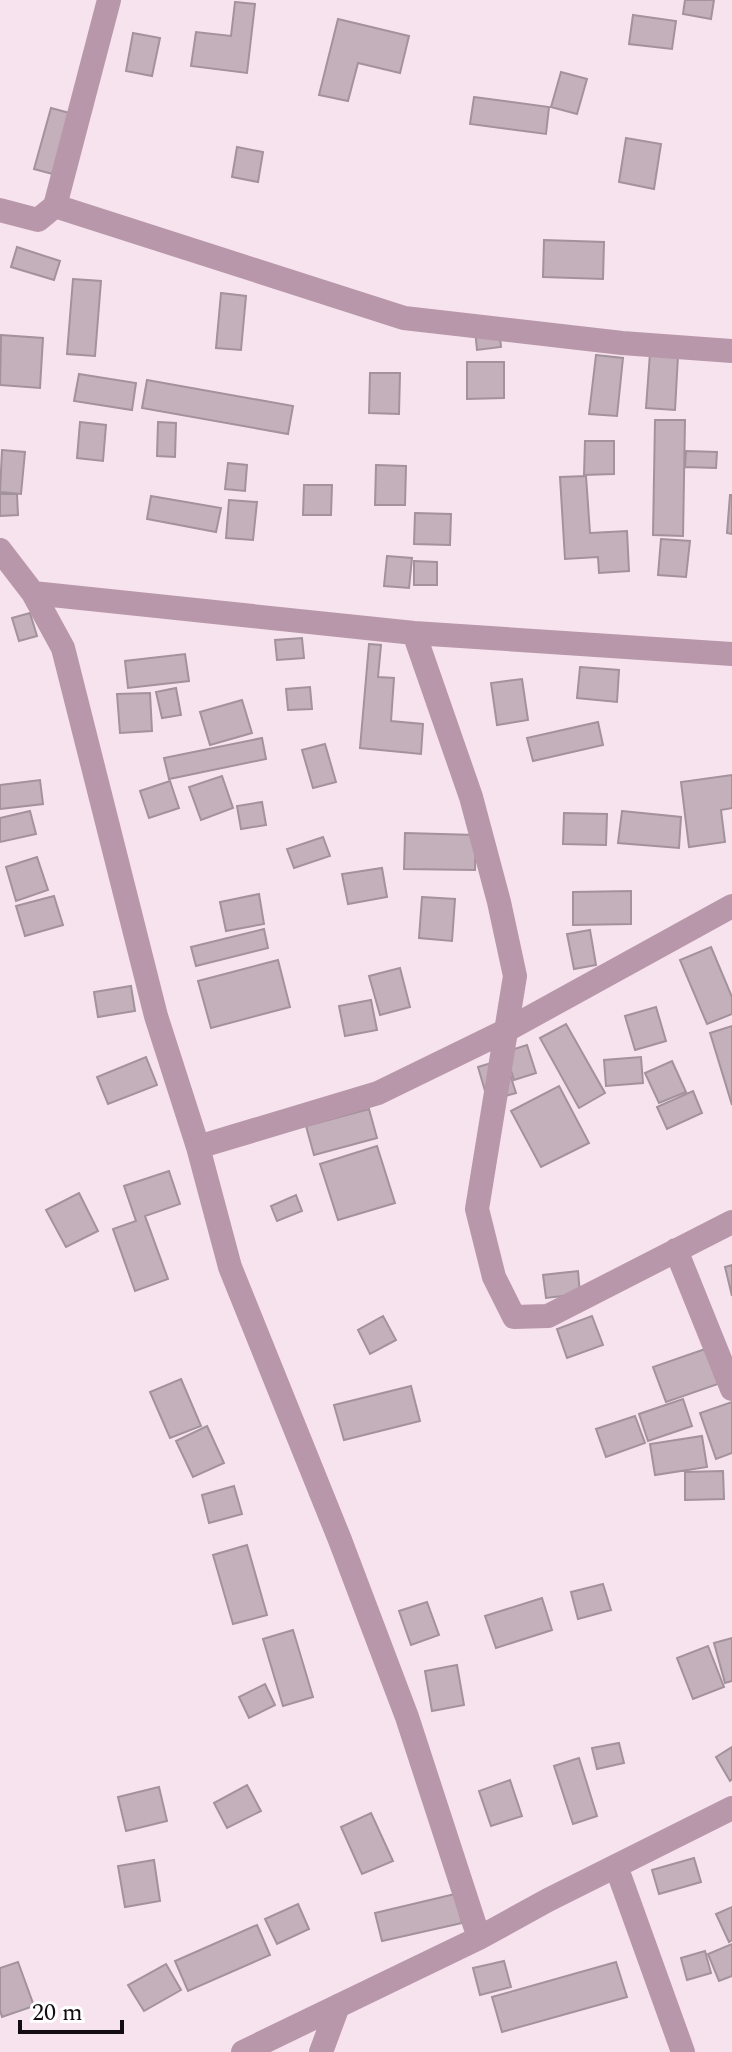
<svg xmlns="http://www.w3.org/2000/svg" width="732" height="2052" font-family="Spectral,serif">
<rect width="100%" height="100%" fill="#f7e3ed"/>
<path fill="#c3b0bb" stroke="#a3919b" stroke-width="2" d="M685,0H714L711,19L683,14Z
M235,2L255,4L247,73L191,66L196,32L231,36Z
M633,15L676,21L672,49L629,44Z
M338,19L409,36L400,73L358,63L348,101L319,95Z
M133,33L160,38L152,76L126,71Z
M561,72L587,79L577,114L551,107Z
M474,97L549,107L546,134L470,124Z
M51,108L77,115L60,176L34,169Z
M626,138L661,144L654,189L619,182Z
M237,147L263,152L258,182L232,177Z
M544,240L604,242L603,279L543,277Z
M17,247L60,261L54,280L11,267Z
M73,279L101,281L95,356L67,354Z
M221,293L246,296L241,350L216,348Z
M499,327L501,347L477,350L475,329Z
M1,335L43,338L40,388L0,385Z
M650,353L678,356L675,410L646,408Z
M596,355L623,358L617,416L589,414Z
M467,362H504V398L467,399Z
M370,373H400L399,414L369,413Z
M79,374L136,383L132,410L74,401Z
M147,380L293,406L288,434L142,408Z
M655,420H685L683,536L653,535Z
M80,422L106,425L103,461L77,458Z
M158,422L176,423L175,457L157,456Z
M585,441H614V474L584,475Z
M2,450L25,452L21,494L0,492Z
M686,451L717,452L716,468L685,467Z
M228,463L247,465L245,491L225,489Z
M376,465L406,466L405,505H375Z
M586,476L590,533L627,531L629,571L599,573L598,557L565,559L560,477Z
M304,485H332L331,515H303Z
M0,494H17L18,515L0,516Z
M730,495H732V534L727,533Z
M151,496L221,508L216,532L147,519Z
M229,500L257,502L253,540L226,538Z
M415,513L451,514L450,545L414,544Z
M661,539L690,541L686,577L658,575Z
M387,556L412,558L409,588L384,586Z
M414,561L437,562V585H414Z
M30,613L37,636L19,641L12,618Z
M302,638L304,658L277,660L275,640Z
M369,644L381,645L378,677L394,678L391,721L423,724L421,754L360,748Z
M185,654L189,681L128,688L125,661Z
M580,667L619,670L617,702L577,698Z
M522,679L528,720L497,725L491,683Z
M310,687L312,709L288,710L286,689Z
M176,688L181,715L162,718L156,692Z
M150,693L152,731L120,733L117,694Z
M242,700L252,733L210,745L200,712Z
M598,722L603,745L533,761L527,738Z
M262,738L266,759L169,779L164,758Z
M325,744L336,782L313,788L302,750Z
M732,775V808L721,810L725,842L689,847L681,782Z
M222,776L233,808L201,820L189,787Z
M40,780L43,804L0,809V785Z
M170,781L179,808L149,818L140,791Z
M262,802L266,825L241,829L237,806Z
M30,811L36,834L0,842V818Z
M622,811L681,817L679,848L618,843Z
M564,813L607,814L606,845L563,844Z
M405,833L476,835L475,870L404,869Z
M323,837L330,856L294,868L287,849Z
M37,857L48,890L16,901L6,867Z
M382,868L387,897L348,904L342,874Z
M631,891V924L573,925V892Z
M259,894L264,924L226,931L220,902Z
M54,896L63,925L25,936L16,906Z
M422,897L455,899L452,941L419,938Z
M264,929L268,948L196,966L191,947Z
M590,930L596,965L574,969L567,934Z
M711,947L732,997V1014L707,1024L680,960Z
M278,960L290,1007L211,1028L198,981Z
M400,968L410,1007L380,1015L369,976Z
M131,986L135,1011L98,1017L94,992Z
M371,1000L377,1030L345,1036L339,1006Z
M656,1007L666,1041L635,1050L625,1016Z
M566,1024L605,1093L579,1108L540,1038Z
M732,1026V1105L710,1033Z
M527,1045L536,1073L514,1080L505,1052Z
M146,1057L157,1085L108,1104L97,1077Z
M641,1057L643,1083L606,1086L604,1060Z
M505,1059L516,1093L488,1101L478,1067Z
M672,1061L686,1092L659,1103L645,1073Z
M559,1086L589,1143L541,1167L511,1111Z
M693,1091L702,1113L667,1129L657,1107Z
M369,1109L377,1138L314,1155L306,1126Z
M377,1146L395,1203L338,1220L320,1164Z
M169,1171L180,1204L145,1216L168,1279L135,1291L113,1229L136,1221L124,1186Z
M79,1193L98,1231L66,1247L46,1210Z
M296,1195L302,1211L277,1221L271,1206Z
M732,1265V1296L725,1267Z
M578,1271L580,1294L546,1298L543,1275Z
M383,1316L396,1340L370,1354L358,1330Z
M592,1316L603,1345L567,1358L557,1329Z
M705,1349L718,1384L666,1402L653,1367Z
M181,1379L201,1426L170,1438L150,1392Z
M411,1386L420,1421L344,1440L334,1405Z
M683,1399L692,1426L648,1441L639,1414Z
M732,1402V1453L716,1459L700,1413Z
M635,1416L645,1443L606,1457L596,1429Z
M207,1426L224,1463L193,1477L176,1441Z
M702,1436L707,1467L655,1475L650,1444Z
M723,1471L724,1499L685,1500V1472Z
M234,1486L242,1514L209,1523L202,1495Z
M247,1545L267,1615L233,1624L213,1555Z
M603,1584L611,1610L578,1619L571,1592Z
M542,1598L552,1630L496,1648L485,1616Z
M427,1602L439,1635L411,1645L399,1611Z
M293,1630L313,1697L283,1706L263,1639Z
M732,1638V1681L725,1683L714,1643Z
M708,1646L724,1687L693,1699L677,1658Z
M457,1665L464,1705L432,1711L425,1671Z
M265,1684L275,1705L249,1718L239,1697Z
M619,1743L624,1763L597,1769L592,1748Z
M732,1747V1779L730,1781L716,1757Z
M579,1758L597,1816L573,1824L554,1766Z
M510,1780L522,1816L491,1826L479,1791Z
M247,1785L261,1811L227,1828L214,1803Z
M159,1787L167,1821L126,1831L118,1797Z
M371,1813L393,1861L362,1874L341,1827Z
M694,1858L701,1882L659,1894L652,1870Z
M154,1860L160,1901L125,1907L118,1866Z
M455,1894L462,1923L382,1941L375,1913Z
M298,1904L309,1929L277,1944L265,1919Z
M732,1907V1940L729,1942L716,1914Z
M257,1925L270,1955L188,1991L175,1961Z
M732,1944V1976L719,1981L708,1954Z
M705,1951L711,1973L687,1980L681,1958Z
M504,1961L511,1987L480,1995L473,1968Z
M18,1962L34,2006L2,2017L0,2010V1968Z
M616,1962L627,1997L502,2032L492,1997Z
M166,1964L181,1990L144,2011L128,1985Z"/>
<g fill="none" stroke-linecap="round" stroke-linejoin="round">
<path stroke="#b897aa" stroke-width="24" d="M55,206L404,318L622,343L732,351
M0,210L38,220L55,206L109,0
M0,550L33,593L63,648L156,1016L198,1147L230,1267L340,1540L407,1717L479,1938
M33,593L414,633L732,654
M414,633L471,797L499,902L515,976L477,1209L494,1277L514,1317L548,1316L732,1222
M198,1147L378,1093L505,1031L732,906
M676,1250L732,1389
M616,1866L683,2052
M243,2052L479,1938L548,1900L732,1808
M321,2052L338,2006"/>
</g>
<path d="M20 2020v12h102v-12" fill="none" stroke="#130d11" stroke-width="4"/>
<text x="32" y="2020" font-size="24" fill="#130d11" stroke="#ffffff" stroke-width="6" paint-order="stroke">20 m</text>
</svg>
